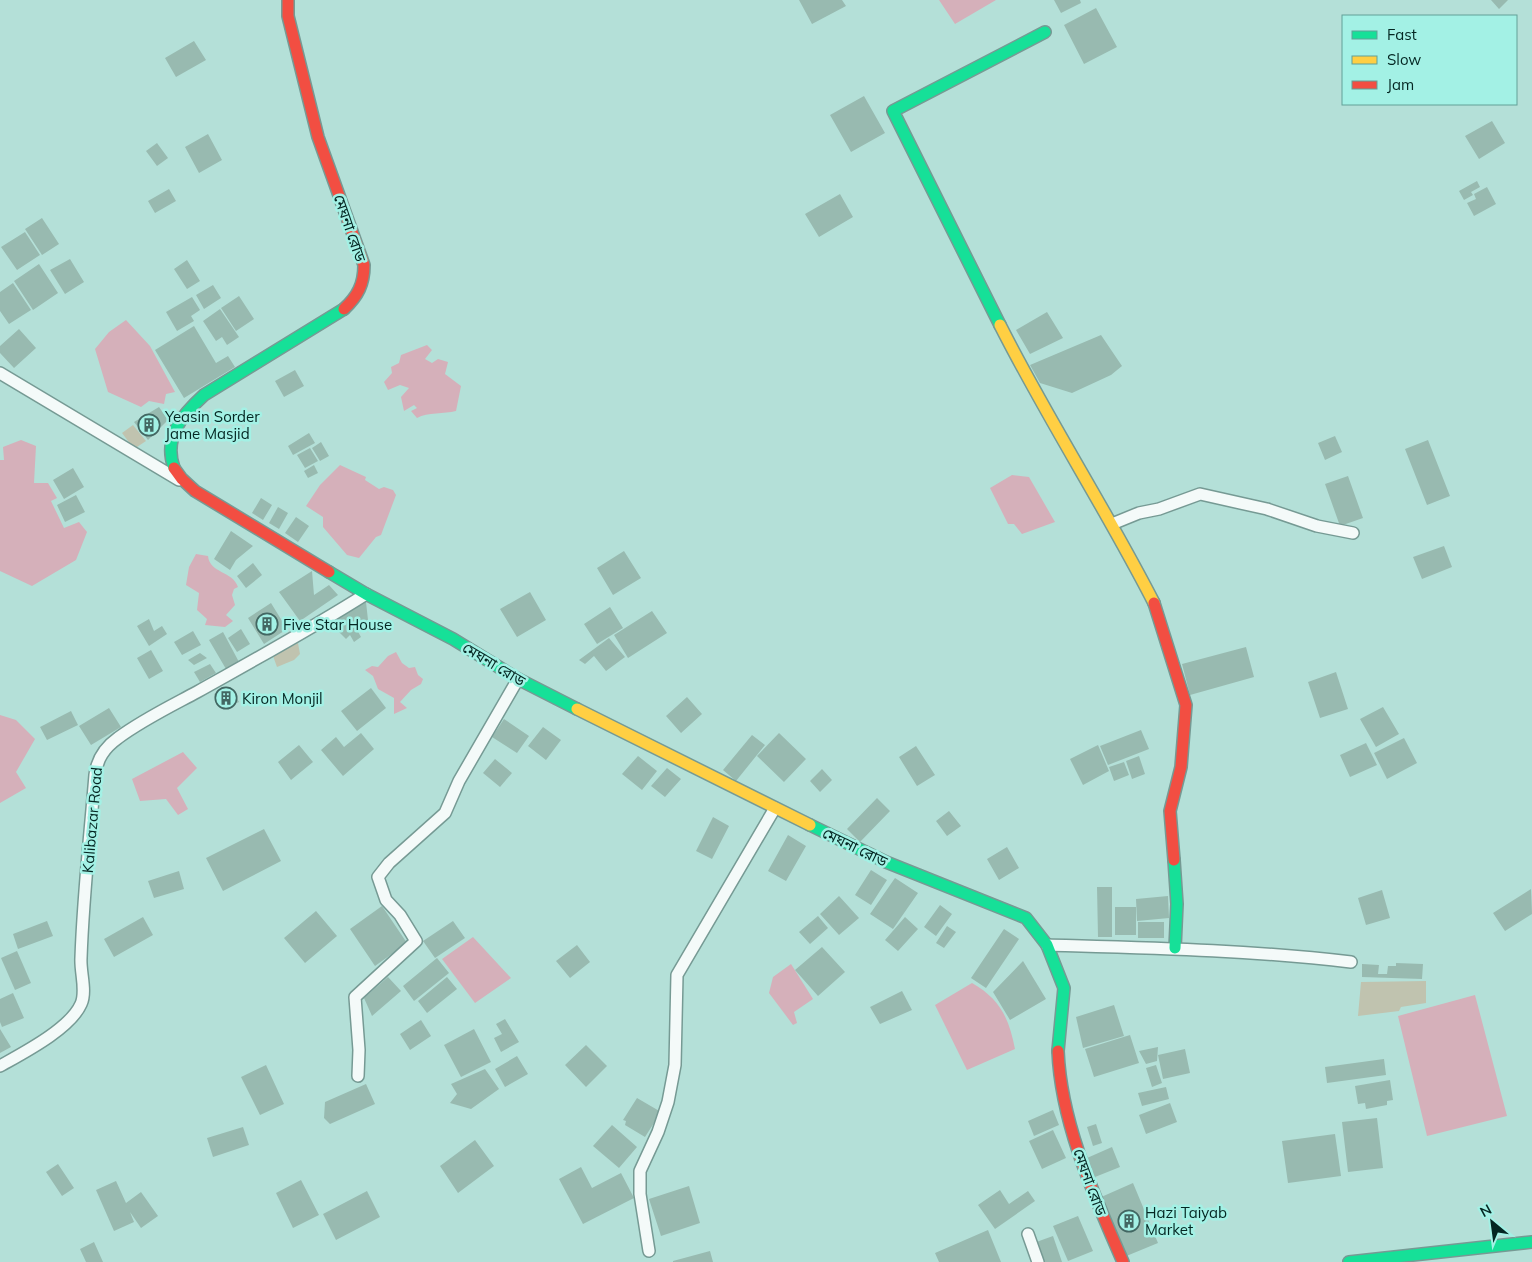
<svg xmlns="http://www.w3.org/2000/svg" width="1532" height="1262" font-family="Mulish,'Noto Sans Bengali',sans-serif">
<rect width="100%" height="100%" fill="#b4e0d8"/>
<path fill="#c0c3af" d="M133,425L146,441L134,449L122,433Z
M298,643L300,654L294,660L277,667L273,656Z
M1426,981V1003L1401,1007L1399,1011L1358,1016L1361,982Z"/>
<path fill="#d5b0ba" d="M939,0H996L955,24Z
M126,320L150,346L175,392L166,394L164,404L149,401L141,407L108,392L95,349L109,332Z
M427,345L432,350L425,359L432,363L438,359L448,362L445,374L461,386L456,411C444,414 428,412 417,418L411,411L417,408L414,405L404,411L401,397L409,388L400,385L388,390L384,382L392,373L391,367L399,363L401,355Z
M21,440L36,446L34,483H48L57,498L51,501L64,528L79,522L87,532L76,560L32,586L0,571V460H4L3,447Z
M340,465L366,477L365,480L379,489L384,487L393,490L396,495L381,535L376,537L359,558L347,555L323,527V517L306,506L320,485Z
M1012,475L1029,477L1055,522L1022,534L1014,524H1008L990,488Z
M196,554L208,556C210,574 232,570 238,587L234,589L232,595L235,605L226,615L233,621L225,627L205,625L207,619L197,610L199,593L186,585L189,567Z
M396,652L402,663L409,668L415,667L418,675L423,679L421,684L411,690L400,702L407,708L394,714V698L378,689L373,676L365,670L372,666L378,667L388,656Z
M0,715L16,720L35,739L16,772L26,788L0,803Z
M183,752L197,768L177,788L188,809L178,815L166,799L140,801L132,779Z
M473,937L511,978L475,1003L442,959Z
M791,964L813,999L794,1012L797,1023L793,1025L769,993L773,977Z
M972,983C1000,999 1009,1018 1015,1049L967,1070L935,1005Z
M1475,995L1507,1116L1427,1136L1398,1016Z"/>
<path fill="#98bab0" d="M799,0H842L846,6L812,24Z
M1054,0H1080L1081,3L1061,13Z
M1491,0H1508L1499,9Z
M1096,8L1117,47L1084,64L1064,25Z
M194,41L206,60L176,77L165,58Z
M864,96L885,133L851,152L830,115Z
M1492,121L1505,143L1479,159L1465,136Z
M208,134L222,160L199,173L185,147Z
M157,143L168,158L157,166L146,151Z
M1477,181L1480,187L1471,192L1473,195L1464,200L1459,191Z
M1487,187L1496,204L1474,216L1467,203L1476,199L1474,194Z
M169,189L176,201L155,213L148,201Z
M840,194L853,217L819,237L805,214Z
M42,218L59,244L42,255L25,229Z
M25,232L40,255L17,270L1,247Z
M70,259L84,282L65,294L50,270Z
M187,260L200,281L187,289L174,269Z
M39,264L58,293L33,310L14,281Z
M13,283L31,310L9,324L0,311V292Z
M213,285L221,298L204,309L196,295Z
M239,296L254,319L236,331L221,308Z
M192,297L200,310L191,316L194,321L177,331L166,312Z
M220,309L239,337L227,345L222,337L216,341L203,321Z
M1047,312L1063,338L1030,354L1016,330Z
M194,326L216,363L228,356L235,367L184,398L155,350Z
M19,329L36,348L14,368L0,353V346Z
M1101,335L1122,366L1111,375L1072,393L1040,383L1030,365Z
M295,370L304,386L284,397L275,381Z
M159,407L168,420L148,440L134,422Z
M309,433L315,443L293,455L288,446Z
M1335,436L1342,452L1325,460L1318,443Z
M1428,440L1450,496L1427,505L1405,449Z
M321,442L329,456L320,461L312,448Z
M310,448L318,461L305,468L297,455Z
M314,465L318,473L308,478L304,471Z
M73,468L84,487L64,499L53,480Z
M1348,476L1363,518L1340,526L1325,484Z
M76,495L85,512L65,522L57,505Z
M261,498L272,505L263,520L252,513Z
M278,507L288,513L279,529L269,523Z
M296,517L309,526L298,542L285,533Z
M231,531L253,546L236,560L230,570L214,559Z
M1444,546L1452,567L1422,579L1413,557Z
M624,551L641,578L613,595L597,568Z
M253,563L262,575L246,588L237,576Z
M312,571L314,595L329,585L338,595L300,621L279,592Z
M530,592L546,620L517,637L500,609Z
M366,602L368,620L356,628L361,637L354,642L350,635L346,639L330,623Z
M271,603L287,629L264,644L248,618Z
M610,607L623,628L597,644L584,624Z
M652,611L667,633L628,658L614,635Z
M149,619L154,631L162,626L167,634L149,646L137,626Z
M241,629L250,644L237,652L228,638Z
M193,631L201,645L182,655L174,642Z
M223,632L239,662L226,669L209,640Z
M609,638L625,657L606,671L594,656L585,664L579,660Z
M1246,647L1254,677L1190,695L1182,664Z
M151,650L163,671L149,679L137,658Z
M200,653L207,658L194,665L188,660Z
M210,664L216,673L200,682L194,672Z
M1336,672L1348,709L1320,718L1308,682Z
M230,687L239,702L223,709L214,694Z
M371,688L386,708L357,731L341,711Z
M687,697L702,714L681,733L666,716Z
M1383,707L1399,734L1376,747L1360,719Z
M109,708L121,727L91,745L79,726Z
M71,711L78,725L47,740L40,727Z
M504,719L529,736L517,753L492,737Z
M543,727L561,740L546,760L528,746Z
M1141,730L1149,749L1108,765L1100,746Z
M361,733L374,749L343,776L321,750L336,737L344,747Z
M779,733L806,759L784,782L757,756Z
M752,735L765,745L736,781L723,770Z
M1404,738L1417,763L1387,779L1374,753Z
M1366,743L1377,765L1350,777L1340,755Z
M299,745L313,762L291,780L278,762Z
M1098,745L1109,771L1083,785L1070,759Z
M916,746L935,775L917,786L899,757Z
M638,756L657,771L642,790L622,774Z
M1139,756L1145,774L1132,779L1126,761Z
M495,759L512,773L500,787L483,773Z
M1124,762L1129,775L1114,781L1109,767Z
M667,768L681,779L665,797L651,786Z
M822,769L832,780L820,792L810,781Z
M877,798L890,811L860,842L847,829Z
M949,811L961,826L947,836L936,821Z
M713,817L729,826L712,859L696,851Z
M264,829L281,861L223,891L206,858Z
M788,835L806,846L786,881L768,871Z
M1007,847L1019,868L999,880L987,859Z
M871,870L887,880L871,905L855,895Z
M179,871L184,889L154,898L148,881Z
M895,878L918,893L893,929L870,914Z
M1097,887H1112V937H1098Z
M1531,889L1532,914L1505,931L1493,913Z
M1382,890L1390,918L1366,925L1358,898Z
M839,896L859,918L839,935L820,914Z
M1168,896L1169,918L1137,921L1136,899Z
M940,905L952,914L936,936L924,927Z
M382,906L407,943L375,966L350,929Z
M1115,907H1136V935H1115Z
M316,911L337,936L305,963L284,938Z
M818,916L828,928L810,944L799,932Z
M143,917L153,935L114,957L104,939Z
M905,917L918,929L898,951L885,940Z
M47,921L53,936L18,949L13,934Z
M453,921L465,938L435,958L423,941Z
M1138,922H1164V938H1138Z
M947,926L956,932L944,948L936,943Z
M1004,929L1019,939L986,988L971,978Z
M577,945L590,962L570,978L556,961Z
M822,947L845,972L818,996L795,970Z
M17,951L31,983L15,990L1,958Z
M437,958L449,973L414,1001L403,986Z
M1023,961L1046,999L1010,1020L993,992Z
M1396,963L1423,964L1422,979L1362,977V964L1379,965L1378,974H1387L1388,966H1396Z
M388,977L401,991L372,1016L364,998Z
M447,977L457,989L427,1013L418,1001Z
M902,991L912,1010L880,1024L870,1007Z
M13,993L24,1018L2,1027L0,1022V999Z
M1114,1005L1124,1036L1083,1048L1076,1017Z
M505,1019L519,1042L501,1052L494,1038L502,1034L496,1024Z
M421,1020L431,1036L410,1050L400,1034Z
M0,1029L11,1047L0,1053Z
M474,1029L491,1062L461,1077L444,1045Z
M1130,1035L1139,1063L1094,1077L1085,1049Z
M586,1045L607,1066L586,1087L565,1065Z
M1158,1047L1157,1061L1146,1064L1139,1051Z
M1185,1049L1190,1073L1163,1079L1158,1055Z
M517,1056L528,1074L505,1087L495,1069Z
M1384,1059L1386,1075L1327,1083L1325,1067Z
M266,1065L284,1104L260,1115L241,1077Z
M1156,1065L1162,1083L1152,1087L1146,1068Z
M485,1069L499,1089L471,1109L450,1103L457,1094L451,1084Z
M1390,1080L1393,1100L1387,1101V1105L1366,1109L1365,1103L1358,1104L1355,1086Z
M366,1084L375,1104L330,1124L324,1118L325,1102Z
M1166,1087L1169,1099L1142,1106L1138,1093Z
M637,1098L661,1112L645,1137L625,1125L626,1121L623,1120Z
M1170,1103L1177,1122L1146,1134L1139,1115Z
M1053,1110L1059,1125L1034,1136L1028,1121Z
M1377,1118L1383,1168L1348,1172L1342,1122Z
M1096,1124L1102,1143L1093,1146L1087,1127Z
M612,1125L637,1147L619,1168L593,1146Z
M243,1127L249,1145L213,1157L207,1138Z
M1053,1130L1066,1158L1042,1169L1029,1141Z
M1335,1134L1341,1176L1288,1183L1282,1141Z
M475,1140L494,1166L458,1193L440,1166Z
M1112,1147L1120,1167L1095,1177L1087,1158Z
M58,1164L74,1188L62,1196L46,1172Z
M581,1167L592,1188L621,1173L634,1198L583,1224L559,1179Z
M301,1180L319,1215L293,1228L276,1193Z
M116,1181L126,1203L141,1192L158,1216L141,1228L130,1212L134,1222L114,1231L96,1190Z
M1133,1183L1158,1243L1124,1257L1099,1198Z
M689,1186L700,1223L661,1236L649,1199Z
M1000,1190L1009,1204L1028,1191L1035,1201L995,1229L978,1205Z
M367,1191L380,1217L336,1240L323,1214Z
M1078,1216L1093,1251L1068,1261L1053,1226Z
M988,1230L1001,1262H939L935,1253Z
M1053,1236L1062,1262H1034L1028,1245Z
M94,1242L103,1262H86L80,1249Z
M710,1251L713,1262H673V1261Z"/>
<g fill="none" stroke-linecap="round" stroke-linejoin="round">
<g stroke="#769a94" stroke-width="14">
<path id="street" d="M0,373L179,480
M1112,524L1139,513L1159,509L1200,494L1267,509L1317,526L1353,533
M1047,945C1149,948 1250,950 1351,962
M0,1066C23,1053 70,1029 81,1004C87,991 80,972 81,958C83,897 90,836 95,775C97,759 104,748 118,738C142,720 171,706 197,692C254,660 311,629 366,594
M358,1076L359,1050L355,997L416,941L400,915L386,900L378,877L389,863L445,813L459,781L518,679
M1028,1234L1038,1262
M649,1251L640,1194V1171L658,1132L668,1102L675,1065L677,975L775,808"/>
</g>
<g stroke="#769a94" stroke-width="14">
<path id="fast" d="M1000,325L893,111L1045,32
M174,468C163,437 182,415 204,395L344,309
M329,572L366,594L453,639L518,679L577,709
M810,825L886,862L1026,918L1047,945L1064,988L1058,1051
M1174,860L1177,904L1175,948
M1349,1262L1532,1242"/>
</g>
<g stroke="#769a94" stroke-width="14">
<path id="slow" d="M1000,325C1048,420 1106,509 1154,603
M577,709L810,825"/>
</g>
<g stroke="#769a94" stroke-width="14">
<path id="jam" d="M288,0V16L318,137L364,265C364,284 358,296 344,309
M174,468L182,479L195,491L329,572
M1154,603L1186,705L1181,767L1170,811L1174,860
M1058,1051C1061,1124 1094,1195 1123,1262"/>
</g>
<use href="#street" stroke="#f4faf9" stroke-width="11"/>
<use href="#fast" stroke="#16e098" stroke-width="11"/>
<use href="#slow" stroke="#ffcf43" stroke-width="11"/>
<use href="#jam" stroke="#f24e42" stroke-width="11"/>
</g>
<defs>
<g id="building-ring" transform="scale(1.125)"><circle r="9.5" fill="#a3f1e5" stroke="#426762" stroke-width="1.5"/><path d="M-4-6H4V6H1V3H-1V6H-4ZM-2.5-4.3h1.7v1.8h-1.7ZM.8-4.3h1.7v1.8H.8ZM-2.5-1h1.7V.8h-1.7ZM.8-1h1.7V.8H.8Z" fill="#426762"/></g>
</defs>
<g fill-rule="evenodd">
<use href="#building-ring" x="149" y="425"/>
<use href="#building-ring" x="267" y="624"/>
<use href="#building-ring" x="226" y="698"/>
<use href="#building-ring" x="1129" y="1221"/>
</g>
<g text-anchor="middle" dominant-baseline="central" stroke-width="5" stroke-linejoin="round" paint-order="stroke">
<g font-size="15" fill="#042622" stroke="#a3f1e5">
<text transform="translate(350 228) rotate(71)">মেঘনা রোড</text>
<text transform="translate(494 664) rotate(31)">মেঘনা রোড</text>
<text transform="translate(92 820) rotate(-85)">Kalibazar Road</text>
<text transform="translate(855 847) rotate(26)">মেঘনা রোড</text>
<text transform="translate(1090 1182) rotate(70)">মেঘনা রোড</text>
</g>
<g font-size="15" fill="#042622" stroke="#a3f1e5" text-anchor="start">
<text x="165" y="416">Yeasin Sorder<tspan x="165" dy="17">Jame Masjid</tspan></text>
<text x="283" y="624">Five Star House</text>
<text x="242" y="698">Kiron Monjil</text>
<text x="1145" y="1212">Hazi Taiyab<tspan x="1145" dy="17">Market</tspan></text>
</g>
</g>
<rect x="1342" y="15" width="175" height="90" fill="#a3f1e5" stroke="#63a097"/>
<rect x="1352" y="31" width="25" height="8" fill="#16e098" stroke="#63a097"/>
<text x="1387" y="40" font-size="15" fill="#042622">Fast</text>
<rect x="1352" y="56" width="25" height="8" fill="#ffcf43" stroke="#63a097"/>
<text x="1387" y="65" font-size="15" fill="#042622">Slow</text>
<rect x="1352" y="81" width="25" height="8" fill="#f24e42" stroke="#63a097"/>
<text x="1387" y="90" font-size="15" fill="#042622">Jam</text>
<g transform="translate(1492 1222) rotate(331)" stroke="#a3f1e5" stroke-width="4" paint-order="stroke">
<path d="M0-4L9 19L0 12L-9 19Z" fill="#042622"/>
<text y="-8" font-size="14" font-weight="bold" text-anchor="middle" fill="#042622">N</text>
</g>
</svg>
